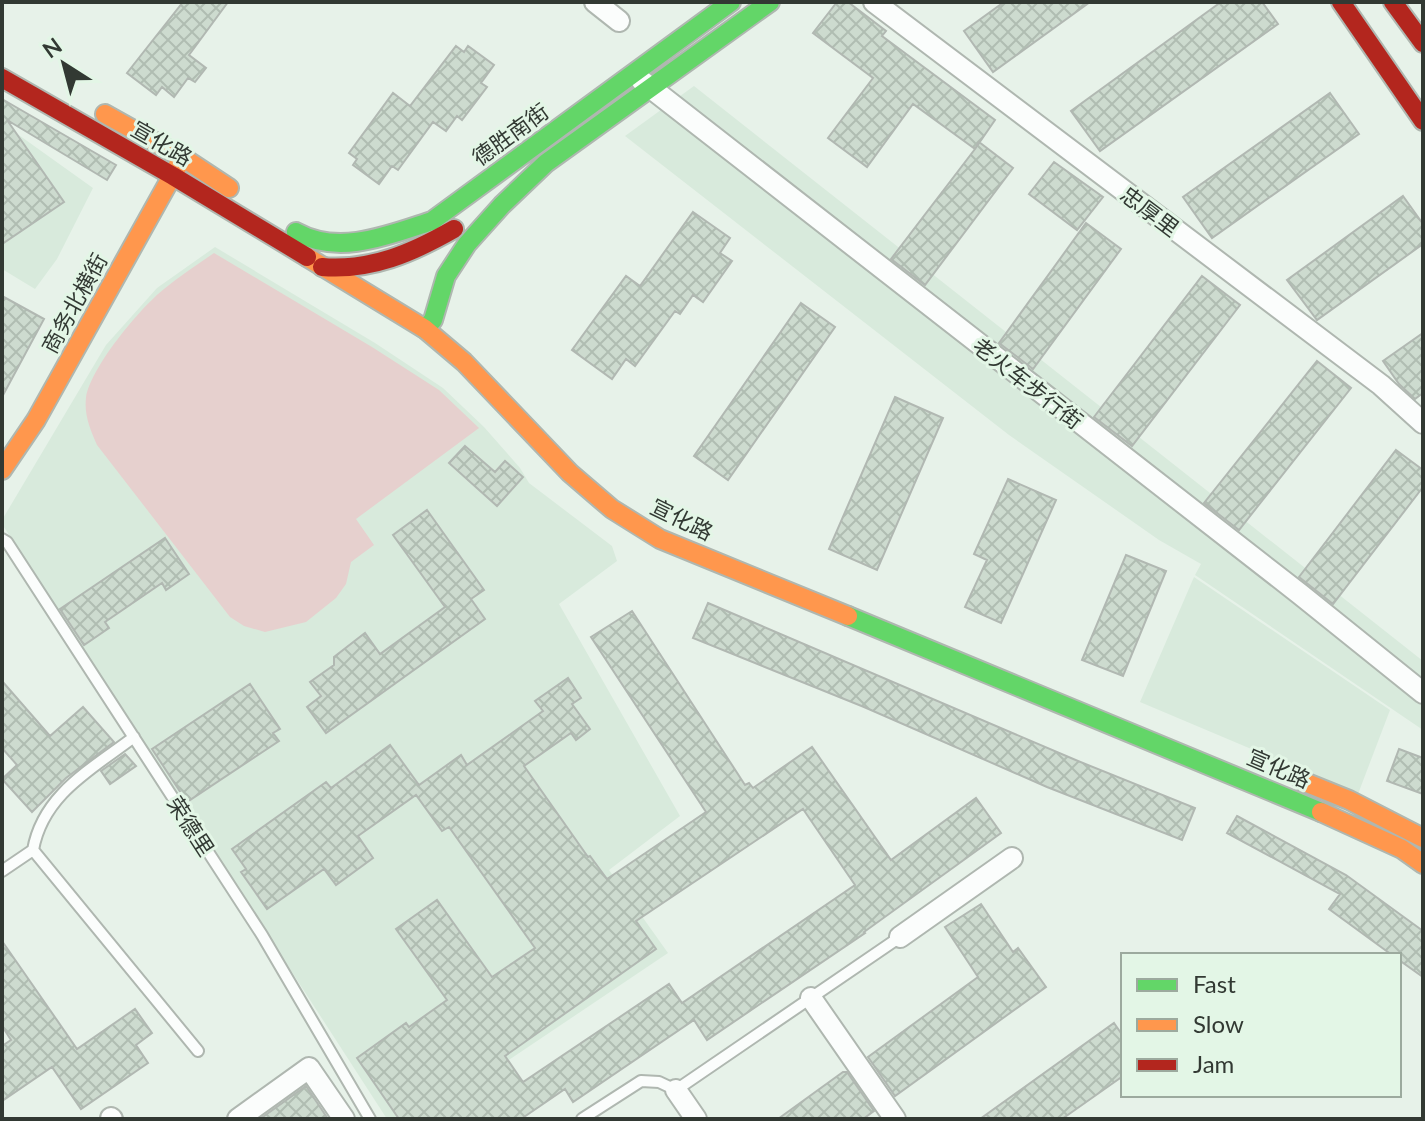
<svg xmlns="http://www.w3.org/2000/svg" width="1425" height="1121" font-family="Lato,'Noto Sans SC',sans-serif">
<defs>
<pattern id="building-cross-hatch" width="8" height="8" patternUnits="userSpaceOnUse" patternTransform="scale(2)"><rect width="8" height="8" fill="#cddbcf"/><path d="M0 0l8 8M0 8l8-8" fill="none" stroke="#b0bdb2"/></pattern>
</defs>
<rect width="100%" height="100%" fill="#e7f2e9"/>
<path fill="#d8eadc" d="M694,86L1423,661V730L1195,575L1201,564L1159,540L1009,435L625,136Z
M2,123L93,188L57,259L35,289L2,269Z
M215,247L375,343L443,388L484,427L520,468L529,483L612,546L617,561L559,604L680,816L609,870L668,953L421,1119H387L2,524V520L106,345L157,288Z
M1194,577L1390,710L1358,794L1140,702Z"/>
<path fill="#e6d0ce" d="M214,253L372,347L439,390L479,428L356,519L374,545L351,562L346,584L336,598L306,622L265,632L244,626L230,617L97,445C90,429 84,415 86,398C90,368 140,308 164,289C180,276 197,265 214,253Z"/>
<path fill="url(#building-cross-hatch)" stroke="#b1b8b2" stroke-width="2" fill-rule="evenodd" d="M183,2H228L189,55L206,68L195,82L188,78L174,97L162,87L156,95L127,73Z
M837,2H848L886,31L882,36L995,120L975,149L979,142L1013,168L925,285L891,259L975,149L913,104L867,167L828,138L873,78L813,33Z
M1004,2H1090L993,72L964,31Z
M1221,2H1262L1278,24L1100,151L1071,111Z
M456,46L464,52L468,46L494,65L481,83L487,87L462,120L457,116L446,131L433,122L398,170L392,166L379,184L353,165L357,159L349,153L393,93L410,106Z
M1330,93L1359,134L1212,238L1183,197Z
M2,99L116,165L107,180L7,120L64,202L2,244Z
M1054,162L1103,197L1077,230L1029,194Z
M1403,196L1423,224V244L1317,320L1287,280Z
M693,212L730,238L720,253L732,261L703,302L693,295L680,314L675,311L635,366L626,359L612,379L572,350L626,276L640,286Z
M1086,223L1121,249L1033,369L999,343Z
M1202,276L1240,305L1132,446L1094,417Z
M2,296L44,319L2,397Z
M801,303L835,327L728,480L694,456Z
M1423,333V393L1415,399L1399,384L1383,361Z
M1317,361L1351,388L1239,530L1204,503Z
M895,397L943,418L877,570L829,549Z
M465,446L495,472L505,461L523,477L497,506L449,463Z
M1396,450L1423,470V487L1333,604L1299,577Z
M1008,479L1056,500L1001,623L965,607L987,560L974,554Z
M427,510L484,590L471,599L485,619L326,733L307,707L321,696L310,682L334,665V657L365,633L380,654L445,607L393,535Z
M165,538L189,574L166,590L162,583L105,622L109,628L84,645L60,609Z
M1126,555L1166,571L1123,676L1082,660Z
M708,603L1078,761L1195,808L1182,840L1047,787L864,707L693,638Z
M632,611L745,785L749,783L753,788L812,747L891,860L976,798L1001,833L864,932L865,933L707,1040L694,1020L573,1102L565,1089L521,1119H399L357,1058L406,1023L409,1027L447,1000L396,929L437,900L492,977L535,948L449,827L442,831L416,795L358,836L373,858L336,885L324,869L267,909L241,872L246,869L232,849L326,782L331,788L390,745L419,785L461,755L467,765L543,711L535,701L568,678L581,698L572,704L590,729L576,740L571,733L524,766L588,857L590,856L607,879L706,812L591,637ZM803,809L855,885L682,1003L669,984L523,1082L505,1056L656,949L636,921Z
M2,681L50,736L83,707L114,742L66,778L32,812L2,779L17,765L2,748Z
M250,684L280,729L273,733L279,741L187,802L152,749Z
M1399,749L1423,758V794L1387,781Z
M125,754L136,766L110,784L101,771Z
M1237,816L1346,875L1423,931V977L1399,960V955H1392L1329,909L1340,894L1227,833Z
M981,904L1013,952L1018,948L1046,987L895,1096L868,1057L978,977L945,927Z
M2,941L77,1049L135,1009L152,1033L136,1045L148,1063L81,1109L52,1067L2,1101V1046L11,1040L2,1026Z
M1114,1023L1123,1036V1076L1062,1119H980Z
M843,1072H847L874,1111L863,1119H778Z
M306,1086L328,1119H260Z"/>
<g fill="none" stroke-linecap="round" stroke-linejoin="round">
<g stroke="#afb7b0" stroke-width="14">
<path id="lane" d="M2,539L7,542L262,935L370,1119
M33,850L198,1051
M2,871L33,850C43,794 92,769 134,737
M582,1119L641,1081L659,1082L676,1090L900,937"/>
</g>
<g stroke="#afb7b0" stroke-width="24">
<path id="street" d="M595,2L619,21
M874,2L1381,385L1423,423
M642,81L1300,594L1423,693
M900,937L1012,858
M811,998L895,1119
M676,1090L696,1119
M111,1118L112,1119
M238,1119L309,1068L344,1119"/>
</g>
<g stroke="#afb7b0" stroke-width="22">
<path id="fast" d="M296,232C339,256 389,235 432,221L731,2
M425,329L433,320L446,276L467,244L502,205L546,163L770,2
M848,616L1321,812"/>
</g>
<g stroke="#afb7b0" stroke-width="22">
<path id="slow" d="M105,114L182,157L229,188
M307,257L425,329L464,362L570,473L612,509L660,539L848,616
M2,470L36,420L181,160
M1302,781L1349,800L1423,838
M1321,812L1402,849L1423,864"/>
</g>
<g stroke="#afb7b0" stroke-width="22">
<path id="jam" d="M1341,2L1423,121
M1393,2L1423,43
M2,78L173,176L307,257
M322,267C371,271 412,253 454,229"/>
</g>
<use href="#lane" stroke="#fbfdfc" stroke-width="10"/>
<use href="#street" stroke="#fbfdfc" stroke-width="20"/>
<use href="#fast" stroke="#63d668" stroke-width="18"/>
<use href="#slow" stroke="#ff974d" stroke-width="18"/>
<use href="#jam" stroke="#b3261e" stroke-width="18"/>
</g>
<g text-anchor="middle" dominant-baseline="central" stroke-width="6" stroke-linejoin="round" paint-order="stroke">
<g font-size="22" fill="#323933" stroke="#e3f6e6">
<text transform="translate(510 134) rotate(-36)">德胜南街</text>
<text transform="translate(162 143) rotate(30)">宣化路</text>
<text transform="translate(1150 211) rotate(37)">忠厚里</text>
<text transform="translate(74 303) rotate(-61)">商务北横街</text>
<text transform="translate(1028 383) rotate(38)">老火车步行街</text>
<text transform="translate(682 519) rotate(26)">宣化路</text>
<text transform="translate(1279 768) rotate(23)">宣化路</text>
<text transform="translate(191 826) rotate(57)">荣德里</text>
</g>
</g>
<rect width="1425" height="1121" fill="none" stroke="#323933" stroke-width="8"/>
<rect x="1121" y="953" width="280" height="144" fill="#e3f6e6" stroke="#9caa9e" stroke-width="2"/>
<rect x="1137" y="979" width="40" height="12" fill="#63d668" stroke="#9caa9e" stroke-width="2"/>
<text x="1193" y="993" font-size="24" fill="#323933">Fast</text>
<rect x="1137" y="1019" width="40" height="12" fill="#ff974d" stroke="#9caa9e" stroke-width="2"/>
<text x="1193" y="1033" font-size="24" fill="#323933">Slow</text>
<rect x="1137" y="1059" width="40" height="12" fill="#b3261e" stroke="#9caa9e" stroke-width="2"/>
<text x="1193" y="1073" font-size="24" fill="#323933">Jam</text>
<g transform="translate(64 64) rotate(324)" stroke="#e3f6e6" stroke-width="6" paint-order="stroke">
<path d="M0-6L14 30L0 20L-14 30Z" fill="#323933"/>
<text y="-12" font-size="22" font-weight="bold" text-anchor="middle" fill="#323933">N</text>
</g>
</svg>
